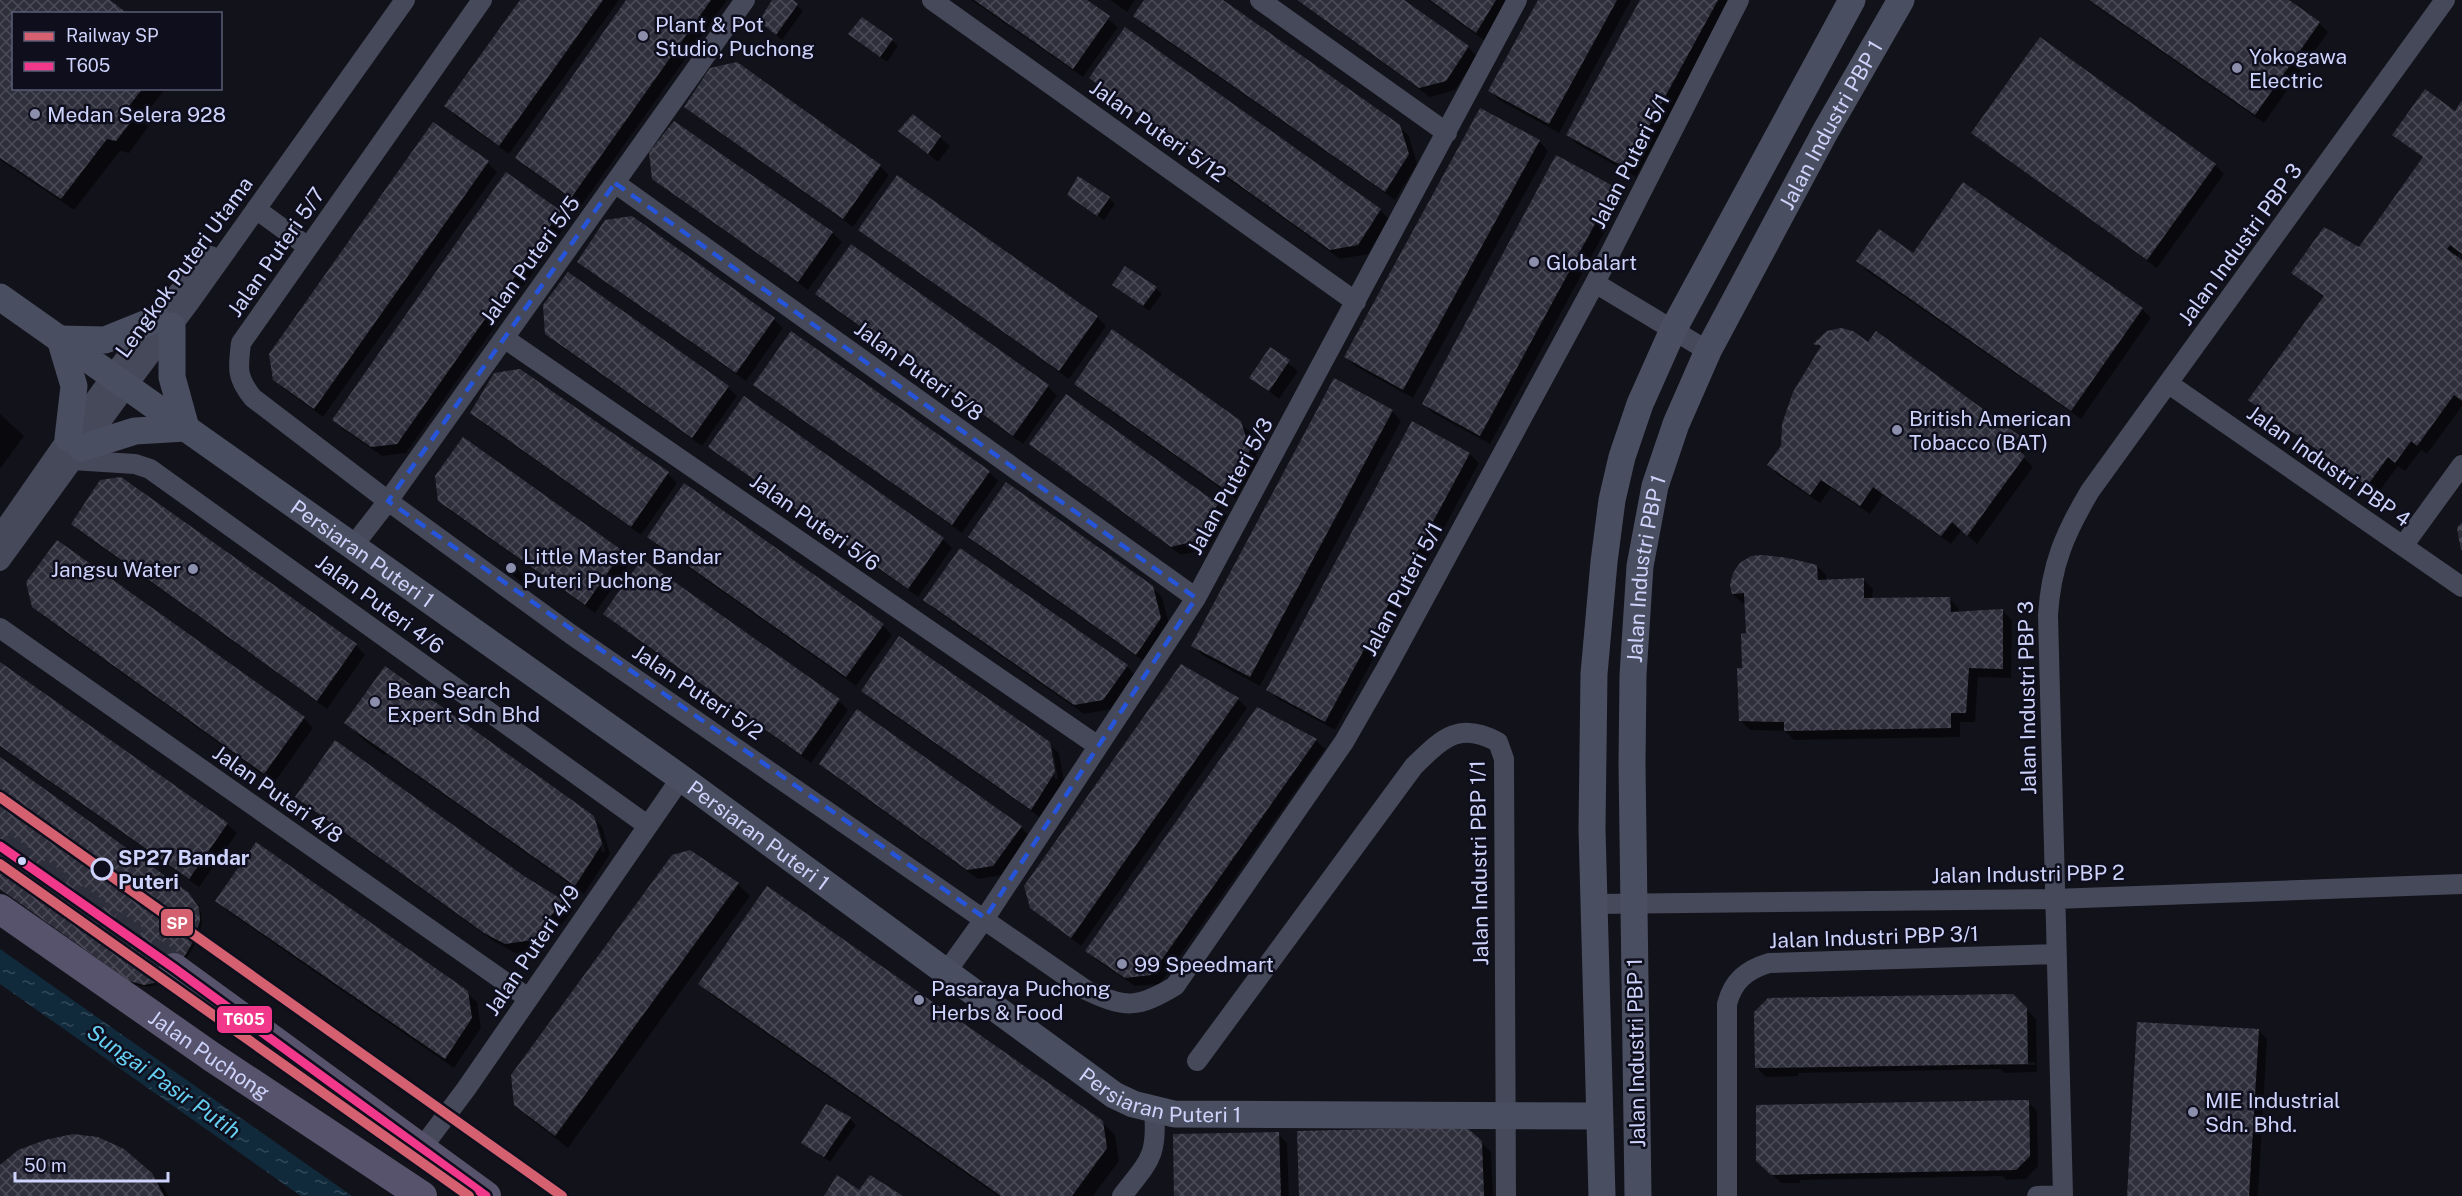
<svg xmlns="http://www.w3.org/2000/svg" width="2462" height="1196" font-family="'Public Sans',sans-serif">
<defs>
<pattern id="water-ripples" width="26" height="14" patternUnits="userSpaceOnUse" patternTransform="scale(1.5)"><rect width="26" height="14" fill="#112a3b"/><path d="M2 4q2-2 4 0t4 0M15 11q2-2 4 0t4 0" fill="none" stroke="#324858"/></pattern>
<pattern id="building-cross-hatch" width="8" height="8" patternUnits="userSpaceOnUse" patternTransform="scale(1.5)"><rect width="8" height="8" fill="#2f2f3c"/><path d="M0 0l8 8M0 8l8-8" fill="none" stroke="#4c4c59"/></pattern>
</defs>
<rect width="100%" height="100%" fill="#12121a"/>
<path fill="url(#water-ripples)" d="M0,949L352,1196H301L0,984Z"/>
<path fill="#0007" fill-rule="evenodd" d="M0,0H109L14,14V88H166L141,120L148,127L129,153L120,151L74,210L0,160Z
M522,0H619L509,154L455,116L446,106Z
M628,0H727L581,206L526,167L517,158Z
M774,0H790L803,11L782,40L767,27Z
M971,0H1084L1118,27L1083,77Z
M1110,0H1135L1127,12Z
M1146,0H1220L1399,126L1409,136L1417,164L1395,200L1144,25L1135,16Z
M1296,0H1402L1468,47L1477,56L1455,90L1430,97Z
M1428,0H1507L1485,41Z
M1540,0H1631L1559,133L1499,100L1490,91Z
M1642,0H1732L1636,177L1577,144L1568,135Z
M2087,0H2286L2319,23L2328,32L2264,123Z
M856,40H892L898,46L887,62Z
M1091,78L1380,210L1389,219L1368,254L1340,259L1100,87Z
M2462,103V255L2459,253L2457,258L2462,262V406L2427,454L2421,450L2405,471L2398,466L2377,494L2260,409L2250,400L2325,298L2293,272L2359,249L2424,159L2394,134L2455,113Z
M686,107L880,166L889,175L853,227L696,116Z
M913,116L950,146L938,162L900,131Z
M674,123L833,233L842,242L808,290L664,188L654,178Z
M1973,133L2215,165L2224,174L2157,268L1983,142Z
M1539,141L1548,151L1413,398L1355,366L1346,357Z
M488,163L497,172L323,417L284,389L274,379Z
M1614,188L1623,198L1490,444L1433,413L1424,404Z
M1069,195L1109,198L1115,204L1104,220Z
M560,212L569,221L406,453L382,456L343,429L334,419Z
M860,230L1097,317L1106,326L1069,379L870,239Z
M579,261L774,319L783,328L746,381L589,271Z
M1858,261L2142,309L2151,318L2081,419L1867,271Z
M1113,285L1156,288L1162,294L1149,311Z
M817,294L1048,386L1057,396L1023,444L826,303Z
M1827,332L2019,437L2028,446L2021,455L2033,467L1977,544L1962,530L1951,544L1883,495L1870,514L1831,488L1820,503L1778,475L1769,465L1782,447L1821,350L1816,344Z
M547,333L728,387L737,396L702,446L556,343Z
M1270,349L1298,371L1279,399L1251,377Z
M1075,383L1240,423L1250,432L1258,460L1236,499L1085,393Z
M755,385L989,472L998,481L962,533L765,394Z
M1066,396L1217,505L1227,515L1208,549L1181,555L1041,453L1031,444Z
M1392,411L1401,421L1260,686L1202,655L1193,645Z
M472,413L668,474L677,483L641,535L481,422Z
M0,414L24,436L0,469Z
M1413,423L1470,454L1479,463L1335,730L1278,699L1268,690Z
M710,446L943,539L952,548L918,597L720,456Z
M439,500L622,552L631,561L595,613L449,510Z
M73,524L203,536L356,645L365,655L327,709L82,533Z
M649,537L883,625L892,635L856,686L658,546Z
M969,537L1152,587L1162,597L1170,628L1146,663L979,546Z
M642,561L839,701L848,710L811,763L615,623L605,614Z
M512,563L525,578L522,583L506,569Z
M1817,566L1826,575V581L1863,580L1873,589L1872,599L1949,598L1958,608L1959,613L2002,610L2012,620L2011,678L1978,677L1975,722H1960V737L1794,740L1785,731L1750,730L1741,721L1748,635L1746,603H1742L1733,594Z
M925,600L1127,666L1136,676L1112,709L1084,714L934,609Z
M33,606L304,718L313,728L274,783L43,616Z
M0,665L227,824L237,833L199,887L0,747Z
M863,691L1049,744L1055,779H1058L1052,747L1059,753L1064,782L1041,818L872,700Z
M1238,699L1247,708L1081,946L1042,917L1032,908Z
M346,723L593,818L602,852L605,851L597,821L602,827L610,854L584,894L386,754L384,755L365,741Z
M1316,740L1325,749L1160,984L1135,986L1096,960L1086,951Z
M0,759L192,897L201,912L202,924L196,943L188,956L162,984L148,987L133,984L0,888Z
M820,764L1021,827L1030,837L1002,875L978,879L830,773Z
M297,797L524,877L562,901L572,911L543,949L515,953L495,942L306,806Z
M738,884L750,896L568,1148L528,1117L515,1104Z
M217,900L467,993L477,1002L481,1028L454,1068L226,910Z
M700,983L1102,1122L1115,1135L1119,1161L1093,1196H998L713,996Z
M2012,996L2036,1019L2037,1072L2004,1073L2001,1069L1798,1073V1076L1766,1077L1756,1067ZM2002,1062H2035L2036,1065H2002Z
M2258,1030L2267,1039L2258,1196H2128Z
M2028,1102L2037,1111L2038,1166L2026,1179L2006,1180L2003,1176L1800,1180V1183H1781L1765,1167Z
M827,1106L850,1119L856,1125L830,1162L803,1143Z
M1278,1134L1287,1143L1289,1196H1176Z
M1481,1142L1491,1152L1493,1196H1300Z
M0,1167L151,1174L164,1188L168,1196H0Z"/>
<path fill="url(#building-cross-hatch)" d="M0,0H110L128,14H14V88H143L129,106L137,114L116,141L107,139L61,199L0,158Z
M520,0H603L499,146L444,106Z
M626,0H711L571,198L515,158Z
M772,0H793L798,4L776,35L759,21Z
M974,0H1087L1110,16L1073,69Z
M1144,0H1223L1400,125L1409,154L1385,192L1133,16Z
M1297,0H1404L1469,46L1446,81L1419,88Z
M1430,0H1496L1476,33Z
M1538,0H1617L1549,124L1488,91Z
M1640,0H1718L1626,168L1566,135Z
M2089,0H2289L2320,22L2255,115Z
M862,17L893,39L880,57L848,34Z
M1125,27L1381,209L1358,245L1330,250L1089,78Z
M2040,37L2216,164L2147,260L1971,133Z
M737,62L881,165L843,219L684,107L710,68Z
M2425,89L2455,111L2462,100V254L2450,245L2447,249L2462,260V401L2454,395L2417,446L2411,441L2395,463L2388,457L2367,486L2248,400L2324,296L2291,273L2324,227L2359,247L2423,157L2392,135Z
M1480,108L1540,140L1403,390L1344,357Z
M913,114L941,136L928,154L898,131Z
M674,121L833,232L798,282L652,179L649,152Z
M433,122L489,161L314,409L273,380L269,354Z
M1556,155L1615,187L1480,436L1422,404Z
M506,172L561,211L397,444L371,447L332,420Z
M897,175L1098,316L1059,371L858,230Z
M1078,176L1110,197L1097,216L1067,195Z
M1963,182L2143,308L2071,411L1856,261L1879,229L1913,253Z
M632,216L775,318L736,373L577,262L605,220Z
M851,244L1049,385L1013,436L815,294Z
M1125,266L1157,287L1143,306L1112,285Z
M568,272L729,386L692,438L545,334L543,305Z
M1841,328L1853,331L1868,342L1876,331L2020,436L2013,445L2025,456L1967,536L1952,522L1941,536L1873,487L1860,506L1821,480L1810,495L1767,465L1781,446L1782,424L1793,392L1821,346L1813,344L1827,331Z
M1112,329L1241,421L1250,450L1227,491L1074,384Z
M791,331L990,471L952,525L753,385Z
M1270,347L1290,360L1269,391L1249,378Z
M520,369L669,472L631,527L470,413L494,373Z
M1334,378L1393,410L1250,677L1191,646Z
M1066,394L1218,504L1199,540L1171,547L1029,444Z
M744,396L944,538L908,589L708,447Z
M1412,421L1470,453L1325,722L1266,690Z
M463,437L623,551L585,605L438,501L435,476Z
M121,477L357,644L317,701L71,524L100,480Z
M1006,482L1153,586L1161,618L1136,655L968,537Z
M684,483L884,624L846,677L647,537Z
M2462,522V550H2461L2457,528Z
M57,540L305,717L264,774L32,607L26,582Z
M960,548L1128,665L1103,700L1074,705L923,600Z
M1762,555L1788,558L1817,565L1818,580L1864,578V598L1950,597L1951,612L2003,609V669L1969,668L1966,713H1951V728L1784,731V722L1739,721L1737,668H1742L1741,634L1746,633L1744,593L1732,594L1730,585L1733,573L1740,563L1751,556Z
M642,559L840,699L801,755L603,614Z
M512,561L517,568L512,575L504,569Z
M899,636L1050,742L1055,772L1031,810L861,691Z
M0,662L228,823L189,879L0,746Z
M1181,664L1239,698L1071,938L1030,908L1024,886Z
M385,666L594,816L602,844L575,886L344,723Z
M1257,707L1317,739L1151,975L1125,978L1085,951Z
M857,709L1022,826L993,866L967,870L819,764Z
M335,740L524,876L563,900L533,940L505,944L484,933L295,797Z
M0,757L189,893L199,908L200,921L194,940L186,954L159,982L144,985L129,981L0,889Z
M256,842L468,991L472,1018L445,1059L215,901Z
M690,850L739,883L555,1136L514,1105L511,1075L672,855Z
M767,886L1103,1121L1107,1148L1072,1196H1001L698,984Z
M2013,994L2027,1008L2028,1064L1755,1068L1754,1012L1768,998Z
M2137,1022L2259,1029L2249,1196H2127Z
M2029,1100L2030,1156L2016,1170L1771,1175L1756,1161V1105Z
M826,1104L851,1117L824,1157L801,1143Z
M1466,1127L1482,1141L1484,1196H1299L1297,1131Z
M1279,1132L1281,1196H1174L1173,1134Z
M73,1134L98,1137L124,1149L152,1173L164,1196H0V1165L18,1150L45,1140Z
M837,1175L859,1190L870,1175L903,1196H824Z"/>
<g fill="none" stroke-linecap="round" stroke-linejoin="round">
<path stroke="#2e2f3c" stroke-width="30" stroke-dasharray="30 15" stroke-linecap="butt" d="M0,846L174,968"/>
<path stroke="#464959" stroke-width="20" d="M482,0L241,343C238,368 236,377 253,398L388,501L572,635L1086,990C1126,1009 1138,1008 1175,986L1344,742L1387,667L1595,283L1739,0
M932,0L1356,302
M1260,0L1447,133
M615,183L1196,598
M256,209L308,247
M1595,283L1708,351
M504,338L1098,746
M2169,384L2462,587
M72,460L135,464L150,469L647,825
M0,535C67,440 131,340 211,256
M353,546L388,501L745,0
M2403,546L2462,465
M0,561L127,386L190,302L405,0
M0,628L528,998
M1595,904L2054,899L2462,884
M947,971L985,918L1196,598L1517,0
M1197,1061L1414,766C1443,738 1458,721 1498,742L1504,759L1506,1196
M421,1149L466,1089L681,778
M1122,1196C1149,1161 1158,1157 1154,1110
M1727,1196V1004C1733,981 1746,970 1769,963L2056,954
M2037,1196L2063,1195
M2063,1196L2048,615C2051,565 2065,533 2090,491L2445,0"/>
<g stroke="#494e60" stroke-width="27">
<path id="s1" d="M0,297L681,778L1114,1095L1133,1104L1174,1114L1599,1116"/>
<path d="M172,326V377L186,428"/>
<path d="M60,339L74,386L68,438"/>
<path d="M60,339L105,340L157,319"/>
<path d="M81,448L135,431L186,428"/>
<path d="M1602,1196L1592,829L1594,674L1604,562L1612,500L1622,457L1640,404L1673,330L1852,0"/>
<path id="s2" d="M1638,1196L1632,764L1633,675L1640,566L1655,486L1676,424L1708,351L1825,132L1901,0"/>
</g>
<g stroke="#58536c" stroke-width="30">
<path id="s3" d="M0,909L212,1057L422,1196"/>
<path d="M174,968L486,1196"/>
</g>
<g stroke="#0e0e1d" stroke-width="14">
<path id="bus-1" d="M0,846L174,968L486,1196"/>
</g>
<use href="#bus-1" stroke="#f2388a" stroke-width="9"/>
<g stroke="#0e0e1d" stroke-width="15">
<path id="rail-1" d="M0,797L562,1196
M0,864L469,1196"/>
</g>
<use href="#rail-1" stroke="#d56070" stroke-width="10"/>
</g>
<path fill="none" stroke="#2655da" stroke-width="4.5" stroke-dasharray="12 8" stroke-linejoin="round" d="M615,183L1196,598L985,918L388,501Z"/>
<g fill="#8c8fac" stroke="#0e0e1d" stroke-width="2">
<circle cx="643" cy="36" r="6"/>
<circle cx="2237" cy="68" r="6"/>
<circle cx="35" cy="114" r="6"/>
<circle cx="1534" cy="262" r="6"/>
<circle cx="1897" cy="430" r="6"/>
<circle cx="511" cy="568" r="6"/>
<circle cx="193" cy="569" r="6"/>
<circle cx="375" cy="702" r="6"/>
<circle cx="1122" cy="964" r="6"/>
<circle cx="919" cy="1000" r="6"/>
<circle cx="2193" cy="1112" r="6"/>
</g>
<circle fill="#ced3fb" stroke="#0e0e1d" stroke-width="2" cx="22" cy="861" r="5"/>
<circle fill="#0e0e1d" stroke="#ced3fb" stroke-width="3" cx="102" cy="869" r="10"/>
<g text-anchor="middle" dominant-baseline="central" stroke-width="5" stroke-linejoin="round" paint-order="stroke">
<g font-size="21" fill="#ced3fb" stroke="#0e0e1d" text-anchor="start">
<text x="655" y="24">Plant &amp; Pot<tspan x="655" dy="24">Studio, Puchong</tspan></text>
<text x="2249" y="56">Yokogawa<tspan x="2249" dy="24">Electric</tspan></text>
<text x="47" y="114">Medan Selera 928</text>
<text x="1546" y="262">Globalart</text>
<text x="1909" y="418">British American<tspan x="1909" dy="24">Tobacco (BAT)</tspan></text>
<text x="523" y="556">Little Master Bandar<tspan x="523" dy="24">Puteri Puchong</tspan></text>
<text x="181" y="569" text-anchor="end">Jangsu Water</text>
<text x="387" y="690">Bean Search<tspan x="387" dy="24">Expert Sdn Bhd</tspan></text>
<text x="1134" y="964">99 Speedmart</text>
<text x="931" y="988">Pasaraya Puchong<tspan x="931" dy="24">Herbs &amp; Food</tspan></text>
<text x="2205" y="1100">MIE Industrial<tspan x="2205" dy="24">Sdn. Bhd.</tspan></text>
</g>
<g font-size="21" fill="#ced3fb" stroke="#0e0e1d">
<text stroke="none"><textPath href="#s2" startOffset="1114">Jalan Industri PBP 1</textPath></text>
<text transform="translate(1158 131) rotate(35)">Jalan Puteri 5/12</text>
<text transform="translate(1630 161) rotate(-63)">Jalan Puteri 5/1</text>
<text transform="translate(2240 244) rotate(-54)">Jalan Industri PBP 3</text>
<text transform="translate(276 252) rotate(-55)">Jalan Puteri 5/7</text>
<text transform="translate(530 260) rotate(-54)">Jalan Puteri 5/5</text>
<text transform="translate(184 267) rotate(-54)">Lengkok Puteri Utama</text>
<text transform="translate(919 371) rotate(36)">Jalan Puteri 5/8</text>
<text transform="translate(2329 466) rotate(35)">Jalan Industri PBP 4</text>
<text transform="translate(1230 486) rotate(-61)">Jalan Puteri 5/3</text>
<text transform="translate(815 522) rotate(35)">Jalan Puteri 5/6</text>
<text stroke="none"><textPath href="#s1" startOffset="444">Persiaran Puteri 1</textPath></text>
<text stroke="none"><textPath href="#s2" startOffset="628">Jalan Industri PBP 1</textPath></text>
<text transform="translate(1402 589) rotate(-62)">Jalan Puteri 5/1</text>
<text transform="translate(380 604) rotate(36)">Jalan Puteri 4/6</text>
<text transform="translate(698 692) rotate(34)">Jalan Puteri 5/2</text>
<text transform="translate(2027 698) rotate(-91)">Jalan Industri PBP 3</text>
<text transform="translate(278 794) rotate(35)">Jalan Puteri 4/8</text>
<text stroke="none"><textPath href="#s1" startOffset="930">Persiaran Puteri 1</textPath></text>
<text transform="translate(1479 863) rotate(-91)">Jalan Industri PBP 1/1</text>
<text transform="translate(2028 874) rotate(-1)">Jalan Industri PBP 2</text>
<text transform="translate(1874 937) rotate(-2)">Jalan Industri PBP 3/1</text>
<text transform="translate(532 950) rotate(-56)">Jalan Puteri 4/9</text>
<text transform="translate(1636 1053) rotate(-91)">Jalan Industri PBP 1</text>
<text stroke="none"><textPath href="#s3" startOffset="255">Jalan Puchong</textPath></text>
<text stroke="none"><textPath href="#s1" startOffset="1416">Persiaran Puteri 1</textPath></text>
</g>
<g font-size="21" font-weight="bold" fill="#ced3fb" stroke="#0e0e1d" text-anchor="start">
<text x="118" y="857">SP27 Bandar<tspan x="118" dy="24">Puteri</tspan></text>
</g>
<g font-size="22" font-style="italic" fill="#65cff2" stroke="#0e0e1d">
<text transform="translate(164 1081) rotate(35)">Sungai Pasir Putih</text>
</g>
</g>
<g stroke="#0e0e1d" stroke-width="2">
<rect x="160" y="908" width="34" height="29" rx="6" fill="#d56070"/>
<rect x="216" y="1005" width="57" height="29" rx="6" fill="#f2388a"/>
</g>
<g font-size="16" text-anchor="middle" font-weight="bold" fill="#fff">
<text x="177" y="929">SP</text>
<text x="244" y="1025">T605</text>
</g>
<rect x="12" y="12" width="210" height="78" fill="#0e0e1d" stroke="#5b5d76" stroke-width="1.5"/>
<rect x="24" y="32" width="30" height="9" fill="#d56070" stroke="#5b5d76" stroke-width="1.5"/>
<text x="66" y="42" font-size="18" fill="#ced3fb">Railway SP</text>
<rect x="24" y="62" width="30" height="9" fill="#f2388a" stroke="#5b5d76" stroke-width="1.5"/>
<text x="66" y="72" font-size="18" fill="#ced3fb">T605</text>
<path d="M15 1172v9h153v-9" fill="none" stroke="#ced3fb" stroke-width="3"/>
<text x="24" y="1172" font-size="18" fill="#ced3fb" stroke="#0e0e1d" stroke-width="4.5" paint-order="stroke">50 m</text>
</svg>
